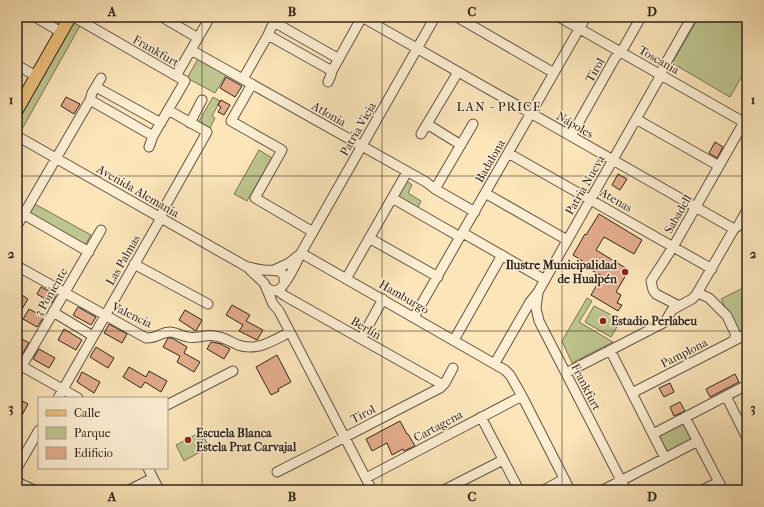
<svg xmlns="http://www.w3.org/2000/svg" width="764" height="507" font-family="'IM FELL French Canon',serif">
<rect width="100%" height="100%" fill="#fbe5b9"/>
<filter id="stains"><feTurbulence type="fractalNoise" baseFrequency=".005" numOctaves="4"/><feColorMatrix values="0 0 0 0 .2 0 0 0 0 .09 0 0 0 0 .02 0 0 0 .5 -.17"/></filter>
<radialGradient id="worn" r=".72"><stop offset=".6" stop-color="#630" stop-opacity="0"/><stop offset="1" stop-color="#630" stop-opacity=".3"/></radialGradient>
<path fill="#bec58f" stroke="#777456" d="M75,17H85L17,138V120Z
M699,17H747V67L730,97L672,63Z
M198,59L226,75L215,93L187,78Z
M213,97L220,101L212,116L215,118L210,128L199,121Z
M259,150L272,158L247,201L234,194Z
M404,179L412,185L408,193L421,201L417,209L396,198Z
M33,203L91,235L85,245L28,213Z
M747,286V331L739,335L721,299Z
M587,298L592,301L579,322L613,342L572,363L562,341Z
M594,306L621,320L611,337L585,322Z
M684,421L693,439L667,452L658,434Z
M201,432L209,447L184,461L176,445Z"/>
<path fill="#e3ab8c" stroke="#30241d" d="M226,77L242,86L235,97L220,88Z
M66,97L80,104L74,114L61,106Z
M221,100L230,105L224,115L218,112L221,107L218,105Z
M715,142L723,147L717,158L709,153Z
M618,174L627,179L620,190L612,185Z
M599,214L642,240L634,254L604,237L596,250L629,270L616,292L621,295L617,303L622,305L618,311L591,295L602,276L586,267L587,264L573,255L585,234L586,235Z
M41,287L56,295L52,303L37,294Z
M17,292L28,299L22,309L17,306Z
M232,305L250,315L246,321L263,330L257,340L239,331L243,325L226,315Z
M78,307L96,317L91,325L73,315Z
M29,309L44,317L37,327L23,319Z
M185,310L202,320L196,331L179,320Z
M109,324L127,334L122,343L104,333Z
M64,329L82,340L76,350L58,340Z
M17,336L29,343L23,353L17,350Z
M168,338H172L187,347L184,353L200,362L194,372L177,362L180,356L163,347Z
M211,342L221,344L230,349L224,359L207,349Z
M96,347L114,358L108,368L90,357Z
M39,349L55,358L49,368L33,359Z
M277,355L291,382L278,389L279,391L271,395L256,367Z
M129,367L146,377L149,371L167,381L161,392L145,382L141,388L123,377Z
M82,372L100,382L94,393L77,382Z
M735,374L739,382L710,397L706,389Z
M670,383L674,392L664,397L659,388Z
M17,398L28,404L22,415L17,412Z
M680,402L685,411L674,416L670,407Z
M400,421L407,434H408L415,446L404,451L403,449L392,455L387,443L372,451L366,439Z"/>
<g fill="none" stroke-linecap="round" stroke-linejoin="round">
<g stroke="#635444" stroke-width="11">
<path id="minor" d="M35,17L61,32
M74,17L185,81L153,136L149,147
M162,17L198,38
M362,17L734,229
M457,17L554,73
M559,17L747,124
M274,22L339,59
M268,35L332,71
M191,50L426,182L435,189L475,212
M17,65L36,76
M176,76L210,17
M243,79L268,35L271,28L277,17
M328,82L331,75L332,71L362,17
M252,84L231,121L282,150L255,198L313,232
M96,87L161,123
M90,100L153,136
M636,119L719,166
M190,123L202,100
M427,124L461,145
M421,134L458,72
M17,136L247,267L264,283L273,304L279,311L290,332L372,490
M571,136L615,58L624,47L641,17
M508,153L712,269
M435,189L473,124
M485,193L567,240
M392,198L460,237
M23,214L89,252
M18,224L90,100L92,93L101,78
M463,233L545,280
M369,238L438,277
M301,253L505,370L510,375L522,396L570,490
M134,264L208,304
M17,266L146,338C156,339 161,332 170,332C176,332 181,336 188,337C197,339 206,334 215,336C224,337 231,342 238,345C257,352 274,340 290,332
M248,267C254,268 259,270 264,270C275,271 286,268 284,283
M274,270L289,263L299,255
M346,279L407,172
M266,287C270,290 273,292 278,290C285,287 298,260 301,253L435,17
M277,290L285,296L443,385
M538,293L536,308L539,321L626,490
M698,293L709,298L727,316L736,335L733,341
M679,306L656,294L653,290L651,281L673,247L744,122
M53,312L93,336
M414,317L586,17
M361,339L383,299
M454,340L502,255
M610,350L665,458
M495,363L530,302L538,292L657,82L661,75L663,68L692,17
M18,364L78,398
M22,366L101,230
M566,373L665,322L672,310L692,299L696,295L734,229L738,226L747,210
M632,393L747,334
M726,396L747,438
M58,398L161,218L163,210L207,132L168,110
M167,405L233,371
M481,417L519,490
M685,417L723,490
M653,434L747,385
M17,468L39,430
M148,468L159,490
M277,472C331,445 385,416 440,388L445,383L453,368
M366,478L522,396
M17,482L32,489V490
M129,490L153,478
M444,490L503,460
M544,490L564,479
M603,490L698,441
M702,490L719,482"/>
</g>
<g stroke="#30241d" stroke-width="14">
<path id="major" d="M17,110L70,17"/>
</g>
<use href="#minor" stroke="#fceed2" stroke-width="9"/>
<use href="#major" stroke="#eec27c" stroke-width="12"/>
</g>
<path fill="none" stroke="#30241d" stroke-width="1" stroke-opacity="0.55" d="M202,17V490M382,17V490M562,17V490M17,176H747M17,331H747"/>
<g fill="#8f2418" stroke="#fceed2" stroke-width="1.5">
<circle cx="625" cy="272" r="4"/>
<circle cx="603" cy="321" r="4"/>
<circle cx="188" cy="440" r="4"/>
</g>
<g text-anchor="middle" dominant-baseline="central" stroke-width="3" stroke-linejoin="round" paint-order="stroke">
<g font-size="12" fill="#30241d" stroke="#fceed2">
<text transform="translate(156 51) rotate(30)">Frankfurt</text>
<text transform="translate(659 60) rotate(30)">Toscania</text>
<text transform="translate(595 70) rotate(-60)">Tirol</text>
<text transform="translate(329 114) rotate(30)">Atlonia</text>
<text transform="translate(575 125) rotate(30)">Nápoles</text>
<text transform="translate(358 129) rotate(-60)">Patria Vieja</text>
<text transform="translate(490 161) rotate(-60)">Badalona</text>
<text transform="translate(585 185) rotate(-60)">Patria Nueva</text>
<text transform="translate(138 191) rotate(30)">Avenida Alemania</text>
<text transform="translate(616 200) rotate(30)">Atenas</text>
<text transform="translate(678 214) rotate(-60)">Sabadell</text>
<text transform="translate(123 260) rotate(-60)">Las Palmas</text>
<text transform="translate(51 292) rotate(-60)">3 Poniente</text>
<text transform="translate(404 297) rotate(30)">Hamburgo</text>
<text transform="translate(132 315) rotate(26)">Valencia</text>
<text transform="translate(366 328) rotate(30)">Berlín</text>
<text transform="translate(684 353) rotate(-27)">Pamplona</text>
<text transform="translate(586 387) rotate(63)">Frankfurt</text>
<text transform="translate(363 414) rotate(-27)">Tirol</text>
<text transform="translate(438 426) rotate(-28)">Cartagena</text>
</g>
<g font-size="12" font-weight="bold" fill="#30241d" stroke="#fceed2" text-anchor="start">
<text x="617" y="265" text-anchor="end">Ilustre Municipalidad<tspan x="617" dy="14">de Hualpén</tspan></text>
<text x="611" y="321">Estadio Perlabeu</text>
<text x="196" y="433">Escuela Blanca<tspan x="196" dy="14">Estela Prat Carvajal</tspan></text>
</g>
<g font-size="13" letter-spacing="1" fill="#30241d" stroke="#fceed2">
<text x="499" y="106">LAN - PRICE</text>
</g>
</g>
<rect width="764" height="507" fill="none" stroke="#fbe5b9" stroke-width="44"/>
<rect x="38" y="397" width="130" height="72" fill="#fceed2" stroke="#aa9d8a"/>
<rect x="46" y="410" width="20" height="6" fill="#eec27c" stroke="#aa9d8a"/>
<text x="74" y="417" font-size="12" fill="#30241d">Calle</text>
<rect x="46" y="427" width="20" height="12" fill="#bec58f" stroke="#aa9d8a"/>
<text x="74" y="437" font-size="12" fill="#30241d">Parque</text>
<rect x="46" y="447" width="20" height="12" fill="#e3ab8c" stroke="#aa9d8a"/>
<text x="74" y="457" font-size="12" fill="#30241d">Edificio</text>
<rect x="22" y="22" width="720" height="463" fill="none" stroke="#30241d" stroke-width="1.5"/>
<g font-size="13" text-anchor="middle" font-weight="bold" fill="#30241d">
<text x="112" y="16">A</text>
<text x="292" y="16">B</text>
<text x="472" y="16">C</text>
<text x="652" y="16">D</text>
<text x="11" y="104">1</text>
<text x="753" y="104">1</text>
<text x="11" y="258">2</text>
<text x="753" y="258">2</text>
<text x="11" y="412">3</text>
<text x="753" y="412">3</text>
<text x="112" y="501">A</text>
<text x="292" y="501">B</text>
<text x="472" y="501">C</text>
<text x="652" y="501">D</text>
</g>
<rect width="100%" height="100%" filter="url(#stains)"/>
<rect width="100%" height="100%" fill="url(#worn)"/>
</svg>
